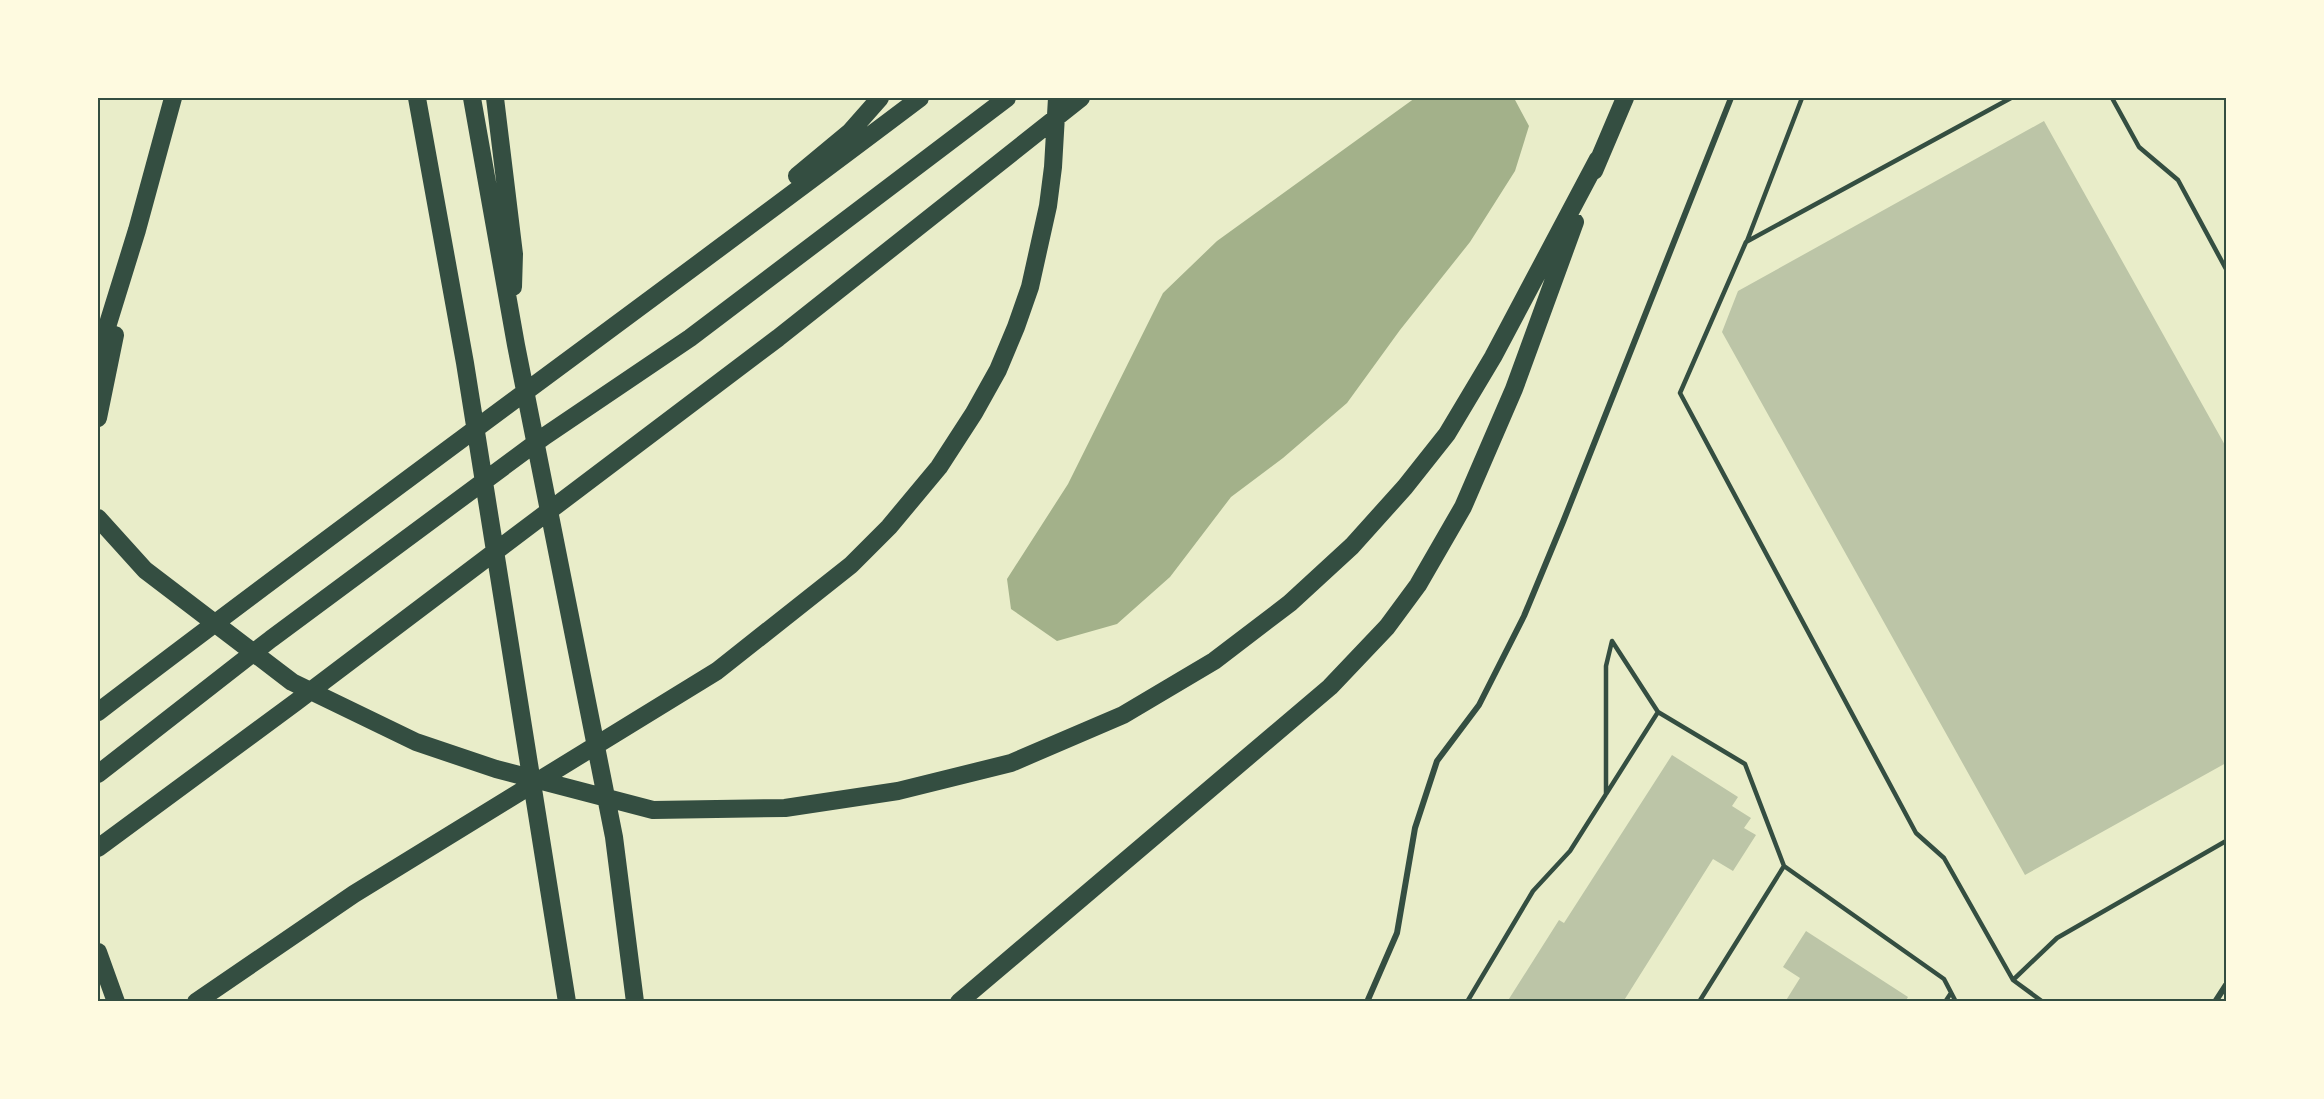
<svg xmlns="http://www.w3.org/2000/svg" width="2324" height="1099" font-family="'Nunito Sans',sans-serif">
<rect width="100%" height="100%" fill="#e9edc9"/>
<path fill="#a3b18a" d="M1415,98H1514L1529,126L1515,171L1470,242L1400,330L1347,403L1283,458L1231,497L1170,577L1117,624L1057,641L1011,609L1007,579L1068,484L1163,293L1217,241Z"/>
<path fill="#bcc5a7" d="M2044,121L2226,447V763L2025,875L1722,332L1738,291Z
M1672,755L1738,797L1732,806L1751,818L1744,828L1756,835L1733,871L1713,859L1623,1002H1507L1559,920L1564,923Z
M1806,931L1908,997L1905,1002H1785L1800,978L1783,967Z"/>
<g fill="none" stroke-linecap="round" stroke-linejoin="round">
<path stroke="#344e41" stroke-width="4.5" d="M2011,98L1746,242L1680,393L1916,833L1944,858L2013,980L2043,1002
M2112,98L2139,147L2178,180L2226,269
M1747,241L1802,98
M1606,794V666L1612,641L1658,712
M2013,980L2057,938L2226,841
M1467,1002L1533,891L1570,851L1658,712L1745,764L1784,866
M1699,1002L1784,866L1944,979L1956,1002
M1945,1002L1951,993"/>
<path stroke="#344e41" stroke-width="6" d="M1367,1002L1397,933L1415,828L1437,761L1479,705L1524,616L1563,522L1731,98
M2215,1002L2226,985"/>
<path stroke="#344e41" stroke-width="18" d="M417,98L465,363L567,1002
M472,98L516,345L614,837L635,1002
M495,98L514,254L513,287
M1594,171L1625,98
M797,176L850,132L880,98
M98,356L137,230L173,98
M98,418L115,335
M98,518L145,570L292,682L416,742L496,769L653,810L785,808L898,791L1011,763L1123,715L1214,661L1290,603L1352,546L1405,487L1447,434L1493,357L1598,159
M98,712C370,504 647,304 920,98
M98,774L271,639L545,436L690,338L1007,98
M98,848L296,702L778,338L1081,98
M98,952L116,1002
M196,1002L354,894L717,671L851,565L889,527L939,467L974,413L998,370L1016,327L1030,287L1048,206L1053,167L1057,98
M959,1002L1330,687L1387,627L1418,585L1463,507L1514,389L1575,222"/>
</g>
<rect width="2324" height="1099" fill="none" stroke="#fefae0" stroke-width="198"/>
<rect x="99" y="99" width="2126" height="901" fill="none" stroke="#344e41" stroke-width="2"/>
</svg>
